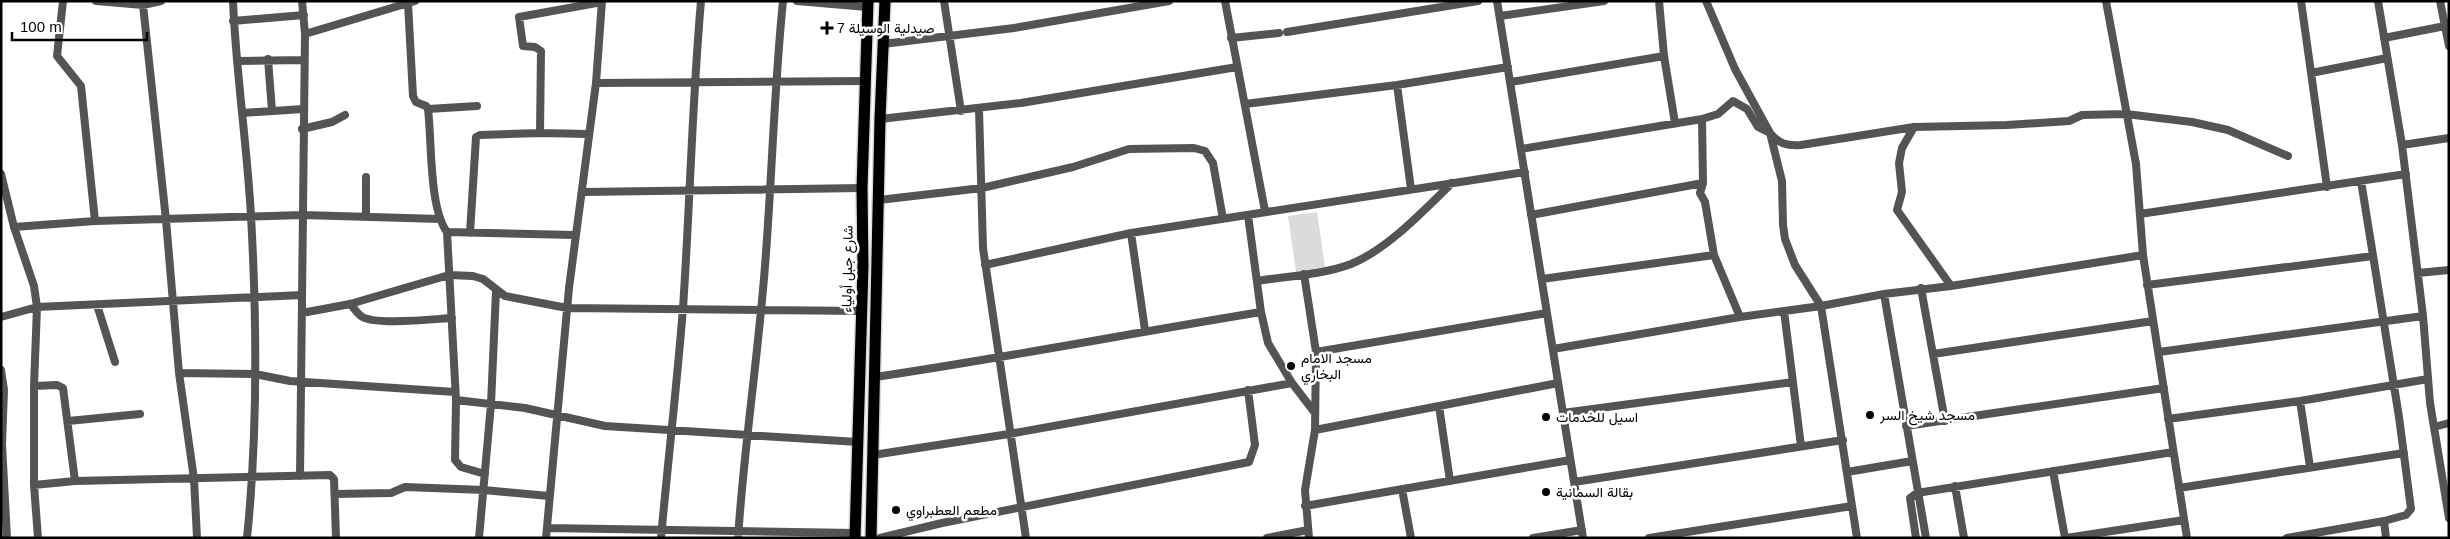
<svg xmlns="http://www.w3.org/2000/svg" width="2450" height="539" font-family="Helvetica,Vazirmatn,sans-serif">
<rect width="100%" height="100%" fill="#fff"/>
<path fill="#dbdbdb" d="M1317,212L1325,267L1296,272L1288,216Z"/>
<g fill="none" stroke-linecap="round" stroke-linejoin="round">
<g stroke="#dbdbdb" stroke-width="14">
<path id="primary" d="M855,538L863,266L862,188L868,1
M871,538L880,119L885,1"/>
</g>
<path stroke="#545454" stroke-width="8" d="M63,1L57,56L81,86L95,221
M96,1L143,5L161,1
M233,1C236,73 247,144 251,216C257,323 258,431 247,538
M797,1L867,7
M944,1L961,111
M1225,1L1265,211
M1497,1L1583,538
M1659,1L1664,56L1675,123
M1706,1L1735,69L1770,133C1779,144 1787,146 1801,145L1914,127L2007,125L2069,121L2082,115L2126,114L2192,122L2228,130L2288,156
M2106,1L2136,164L2143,255L2187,538
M2301,1L2327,187
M2378,1L2402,145L2423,316L2430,403L2449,518
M2440,1L2449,46
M408,3L413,96L416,102L426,106L428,109C432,142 429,208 447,232L456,400L455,460L461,467L485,474
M143,5L166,220L179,373L194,479L197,538
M1500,16L1604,1
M233,21L304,15
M1287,32L1478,1
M305,34L415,1
M1231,38L1279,33
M2384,38L2445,26
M883,44L1014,28L1169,1
M268,59L272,111
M238,61L303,60
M2311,73L2387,58
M1511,82L1664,56
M596,83L865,81
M1397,85L1411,189
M1245,104L1397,85L1508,67
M428,109L477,106
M979,109L983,248L1026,538
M242,113L303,109
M880,119L1021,103L1237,67
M1702,119L1703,183L1700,193L1705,202L1714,255L1740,317
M1914,127L1902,148L1899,163L1902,192L1897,210L1951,286
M302,129L332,122L345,115
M540,133L541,51L535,47L523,46L519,17L602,2
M2402,145L2449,138
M1521,149L1702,119L1718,114L1733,101L1747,109L1758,127L1770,133L1782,181L1783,225L1785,239L1795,265L1821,306L1857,538
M1,174L14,227L34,286L37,307L34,386V485L38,538
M366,177V217
M582,192L862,188
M879,200L982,188L1073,167L1129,149L1194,148L1205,151L1213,163L1223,219
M2140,214L2406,174
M1248,215L1261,312L1268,343L1292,383L1315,413
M1531,215L1703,183
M14,227L95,221L302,215L440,219
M447,232L575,235
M470,233L476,137L480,135L540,133L589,134
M1131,233L1145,330
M985,265L1131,233L1525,172
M2418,273L2449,270
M1304,274L1316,352L1315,430
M1542,279L1714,255
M1257,281C1288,276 1322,275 1351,264C1388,249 1424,210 1452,183
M2147,285L2373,256
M1921,288L1945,421
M1884,294L1926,538
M350,304C354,308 357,313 361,316C373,326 434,319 452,318
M97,305L115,362
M1784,311L1801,446
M302,313L350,304L449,275L473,276L483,279L505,296L567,308L862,311
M1,317L37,307L302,295
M1553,349L1740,317L1821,306L1884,294L1951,286L2143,255
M1316,352L1547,313
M2159,352L2423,316
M1933,354L2153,321
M1,370L4,390L2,444L7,538
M179,373L255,374L290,381L455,392
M875,377C1004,358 1132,333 1261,312
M34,386L57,385L63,388L75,481
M456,400L525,408L605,426L858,442
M2300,401L2310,467
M1439,406L1450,481
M1563,413L1793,382
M2168,419L2300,401L2428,379
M68,421L140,414
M1906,426L2164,388
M2434,427L2449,423
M873,455L1009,434L1292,383
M2053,471L2065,538
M1847,472L1912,461
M300,476L305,34L302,1
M1574,482L1843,440
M34,485L75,481L330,475L334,479L336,538
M1955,486L1964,538
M2179,488L2404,453
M1402,489L1411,538
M335,494L391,493L405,487L484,490L549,496
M1305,506L1570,460
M2384,521L2386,538
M547,528L855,533
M479,538L491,404L496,291
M546,538L569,288L596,83L602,1
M661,538C668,461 677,384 683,308C690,205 692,103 701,1
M738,538C744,447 758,357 765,266C772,178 774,89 783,1
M880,538L942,523L1249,462L1255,445L1248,390
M1267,538L1308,530
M1309,538L1305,490L1315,430L1558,383
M1533,538L1582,530
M1649,538L1852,506
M1916,538L1910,498L1917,493L2173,452
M2066,538L2184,520
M2287,538L2384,521L2406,515L2411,509L2399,417L2361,181"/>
<use href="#primary" stroke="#000" stroke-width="11"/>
</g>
<g fill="#000" stroke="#fff" stroke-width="2">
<path d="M824.5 20.5h5v5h5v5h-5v5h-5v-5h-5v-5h5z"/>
<circle cx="1291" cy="366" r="5"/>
<circle cx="1870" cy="415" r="5"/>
<circle cx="1546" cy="417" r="5"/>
<circle cx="1546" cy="492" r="5"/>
<circle cx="896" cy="510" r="5"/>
</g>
<g text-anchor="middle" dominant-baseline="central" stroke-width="5" stroke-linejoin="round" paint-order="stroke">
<g font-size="14" fill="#000" stroke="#fff" text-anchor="start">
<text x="837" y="28">صيدلية الوسيلة 7</text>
<text x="1301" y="358">مسجد الامام<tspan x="1301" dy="16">البخاري</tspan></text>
<text x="1880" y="415">مسجد شيخ السر</text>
<text x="1556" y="417">اسيل للخدمات</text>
<text x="1556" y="492">بقالة السمانية</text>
<text x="906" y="510">مطعم العطبراوي</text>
</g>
<g font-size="14" fill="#000" stroke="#fff">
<text transform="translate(847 269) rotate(-89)">شارع جبل أولياء</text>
</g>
</g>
<rect width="2450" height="539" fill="none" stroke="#000000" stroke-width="5"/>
<path d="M12 32v8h135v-8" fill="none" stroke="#000000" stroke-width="2.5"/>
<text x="20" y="32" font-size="15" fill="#000000" stroke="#ffffff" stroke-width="4" paint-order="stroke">100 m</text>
</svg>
